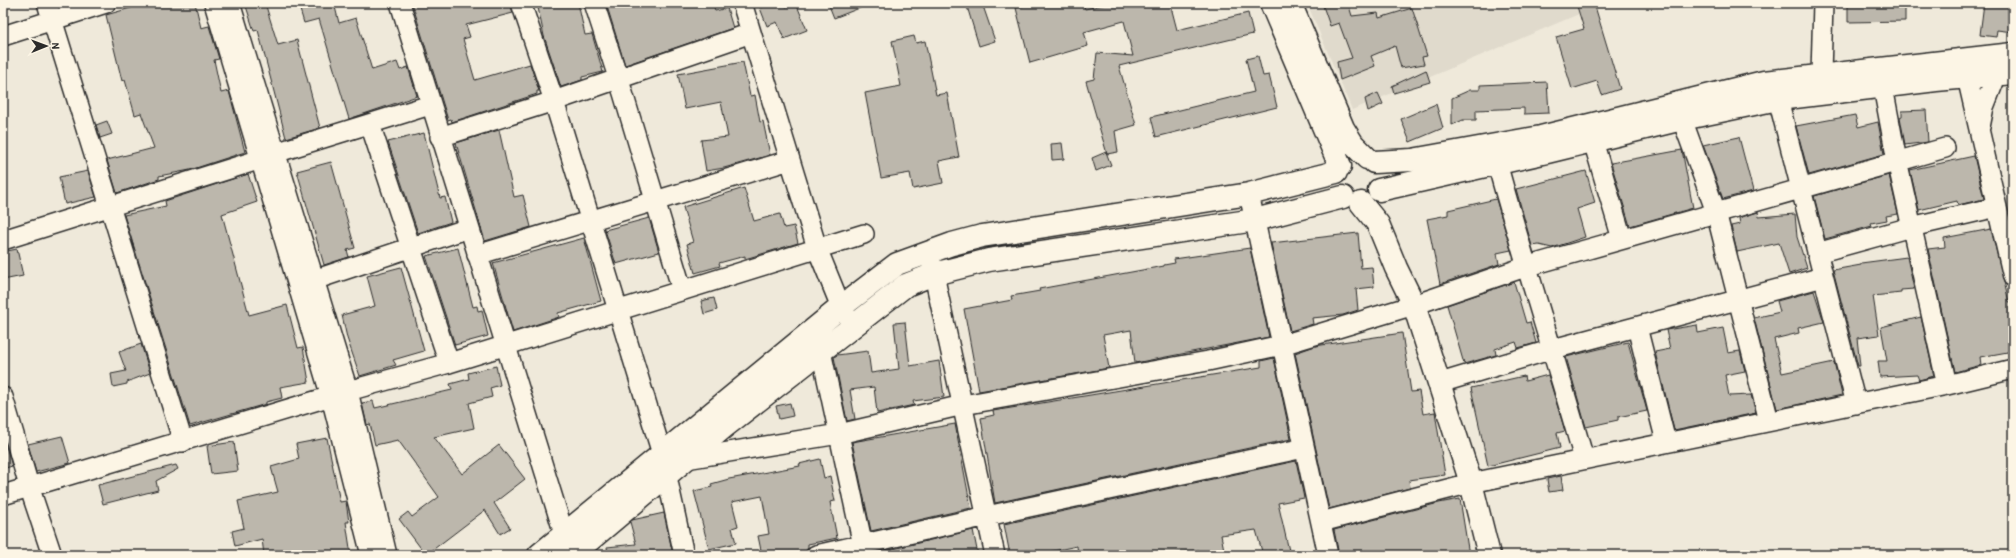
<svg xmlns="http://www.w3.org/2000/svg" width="2016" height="558" font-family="'Patrick Hand',sans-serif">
<rect width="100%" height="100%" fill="#efe9da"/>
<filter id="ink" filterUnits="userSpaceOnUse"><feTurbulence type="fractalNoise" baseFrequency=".025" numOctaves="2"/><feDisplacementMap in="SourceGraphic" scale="8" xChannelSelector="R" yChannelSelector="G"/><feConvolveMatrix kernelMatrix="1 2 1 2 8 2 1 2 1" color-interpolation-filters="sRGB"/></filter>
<g filter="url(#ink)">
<path fill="#e0dacc" d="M1307,3H1605L1352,110Z"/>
<path fill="#bcb7ac" stroke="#2b2b2b" d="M148,3H195L201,28L209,26L219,59L214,60L221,93L229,91L245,152L190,170L159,176V179L117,193L107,160L154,148L141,113L135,115L125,80L122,81L106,15Z
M245,3H265L278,45L297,40L320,128L286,138L258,30L254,31Z
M298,3H334L339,23L356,18L372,70L397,62L400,70L408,67L417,96L349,119L319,19L304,23Z
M412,3H510L513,13L466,25L470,37L463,39L475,80L530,64L539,91H537V94L452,122L451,119L448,120Z
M537,3H578L585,35L592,34L603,72L582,77V80L561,87L544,36Z
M606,3H713L715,11L727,8L733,28L625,65Z
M773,3H784L786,7L796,3L807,30L784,39L777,22L767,26L760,8Z
M828,3H870V4L834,18Z
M966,3H982L995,41L979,46Z
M1033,3H1083L1085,9L1111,3H1170L1177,30L1248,13L1253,34L1119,66L1136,125L1115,131L1118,152L1107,154L1086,81L1094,79L1097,53L1133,56L1124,21L1084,32L1088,46L1030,63L1016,8Z
M1322,3H1348L1352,16L1378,13L1379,18L1412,8L1427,56L1422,57L1424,64L1401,68L1395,46L1371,56L1375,66L1340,80L1337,62L1352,58L1339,23L1330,26Z
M1576,3H1594L1620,89L1602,95L1597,81L1572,89L1556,37L1584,29Z
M1848,3H1905V21L1848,22Z
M1984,3H2013V32L1997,30L1996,37L1980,35Z
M914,36L916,43L925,41L936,95L947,93L959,157L939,161L943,183L913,189L910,173L881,178L865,93L901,86L892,41Z
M1258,56L1263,76L1269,75L1277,107L1156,137L1151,117L1254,92L1246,59Z
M743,62L750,96L755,95L760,122L763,121L770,155L724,168L706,171L701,140L728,137L721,102L685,109L678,74Z
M1426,70L1430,82L1394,93L1392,86Z
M1547,82L1549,113L1524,114V108L1476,110V120H1463L1452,125V98L1470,90H1480V85Z
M1378,93L1383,104L1368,111L1365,99Z
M1436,104L1443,128L1410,142L1401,119Z
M1926,110L1928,142L1905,145L1900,117L1902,116V111Z
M1855,115L1858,127L1878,122L1884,154L1809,175L1796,126Z
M107,121L112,134L100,138L96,125Z
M499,130L514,197L523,195L531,227L485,241L456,143Z
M424,133L440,198L445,197L451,222L418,233L388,142Z
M1739,137L1753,191L1723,199L1703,145Z
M1062,143L1064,159L1052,160L1051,144Z
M1682,150L1693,208L1630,226L1611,163Z
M1106,152L1111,165L1096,171L1092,158Z
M1974,156L1984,199L1958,205L1957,201L1919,210L1910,170Z
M331,162L355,248L347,250L349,257L324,265L297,171Z
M88,171L96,197L65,204L59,177Z
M1586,171L1595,203L1577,209L1585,237L1552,248L1539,245L1532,246L1516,189Z
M248,174L257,202L222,214L249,315L287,305L298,348L303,347L309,382L280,387L282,398L266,402V404L190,426L124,215L166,206L165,201Z
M1889,175L1898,214L1886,216L1887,220L1871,223L1872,226L1825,239L1814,196Z
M744,188L754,221L780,214L784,228L794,226L798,243L745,259V256L719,263L720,266L695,273L687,244L693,242L683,207Z
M1496,199L1511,250L1497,253L1499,264L1440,284L1427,219L1448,215V210Z
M1758,212L1759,217L1795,214L1797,237L1807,268L1789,274L1779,243L1737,252L1731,226L1740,224L1739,218Z
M649,218L659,252L616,264L605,230Z
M1991,229L2009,302L2013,301V351L1980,357L1981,365L1955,372L1928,249L1945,247L1944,238Z
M1358,233L1361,268L1372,267L1374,287L1356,289L1358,310L1343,315L1312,318L1313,324L1290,331L1271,243Z
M584,238L601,301L558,313L559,317L513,332L493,263Z
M458,248L473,307L477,306L478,311L482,310L488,336L455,345L426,256Z
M1250,248L1269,337L1135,363L1131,330L1103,335L1109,368L979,391L964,309L1012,300L1011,296L1040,291L1039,289L1164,266V265L1175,263L1174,259Z
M17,249L23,276L3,280V252Z
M1907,257L1914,289L1901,290V293L1873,296L1879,335L1857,338L1860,366H1858L1833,270L1861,265V263Z
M401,267L424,351L393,360L396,365L360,376L347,338L342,315L375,306L367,276Z
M1514,282L1526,323L1530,322L1536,343L1518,348L1516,342L1495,349L1496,355L1464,364L1447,305Z
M1814,291L1824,322L1798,328L1799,333L1774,339L1782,373L1834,362L1842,395L1777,409L1754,318L1780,312L1777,301Z
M714,298L717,310L704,314L701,301Z
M1921,317L1934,376L1919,380L1917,375L1880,377L1878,361H1887L1881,327Z
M905,322L910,366L939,361L944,397L913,401L914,405L877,413L874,387L850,390L855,419L847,421L834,357L837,355L868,351L871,373L899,369L894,323Z
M1697,325L1698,333L1723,328L1728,353L1740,351L1745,371L1725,375L1729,396L1751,395L1756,413L1674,430L1655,352L1670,349L1666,330Z
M1402,333L1411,392L1419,391L1423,414L1435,412L1445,475L1409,480L1410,488L1329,509L1295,353L1315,346Z
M1628,342L1647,411L1618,417V420L1586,427L1566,357Z
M141,344L150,373L127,382V384L113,387L111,374L126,371L119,352Z
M1274,358L1291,439L995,503L981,418L994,415L993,411L1261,367V361Z
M496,366L500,385L490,388L492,397L469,403L474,428L434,437L462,474L499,445L525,479L494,503L510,528L500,534L485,510L426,555L399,519L408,512L412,517L439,497L398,440L375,445L370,424L367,425L362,403L373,401L375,408L452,390L450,384L469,379L468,373Z
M1548,375L1565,431L1557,433L1560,448L1488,466L1471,388L1524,376L1525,381Z
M790,403L793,416L779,419L776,406Z
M955,424L971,508L871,531L852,442Z
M3,436L12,466L3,469Z
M62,436L70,463L36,472L28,444Z
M327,438L340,502L346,501V502L349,522H346L351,555H264L262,539L235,546L232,531L244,528L238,501L278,492L271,467L299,459L296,444Z
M234,442L238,471L211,474L207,446Z
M820,459L824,478L830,476L835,501L830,502L837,538L808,544V547L805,554L762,555L758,536L769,534L762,496L732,502L738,526L732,528L736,543L709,549L694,491L712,487L711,484L729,479L800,466L799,464Z
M1296,461L1304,498L1278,503L1290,555H1263L1256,530L1221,535L1225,555H1200L1199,550L1165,555H1116L1115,552L1098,555H1078L1077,546L1034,555H1010L1004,524Z
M176,465L178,469L156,481L158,490L103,504L98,485Z
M1561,476L1563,490L1549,492L1547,479Z
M1460,499L1469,555H1339L1334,530L1439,503Z
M664,513L673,555H608L607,547L636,544L630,522L632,520Z
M973,530L978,555H876V553Z"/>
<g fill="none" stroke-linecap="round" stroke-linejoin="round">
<g stroke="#2b2b2b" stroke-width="22">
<path id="minor" d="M47,3L183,442
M214,3L331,397L371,555
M230,3L348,391L387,555
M400,3L564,534
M521,3L554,101L662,454L684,555
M594,3L623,93L682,290
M742,3L817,248L841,307L848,318
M3,36L106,3
M1821,74L1823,3
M1967,77L2013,277
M1883,87L1897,161L1947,385
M1778,99L1856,404
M1682,119L1716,212L1769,421
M370,124L449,363
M1980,127L1984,107L1997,74
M440,137L554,101L751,33
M1593,141L1622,239
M1497,163C1524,262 1556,360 1584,459
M1249,194L1328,555
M3,240L261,159L275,153L430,105
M1817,253L1911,227L1997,207
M477,255L790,160
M931,261L995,555
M302,284L469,228
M1637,327L1666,442
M821,351L865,555
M1440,383L1553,349L1823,277
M3,397L29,486L52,555
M686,459L839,434L963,405L1208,361L1282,345L1414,305L1525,267L1945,148
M3,495L348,391L449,363L864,234
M1321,522L1471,483L1947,385L2013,369
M816,555L987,516L1304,448"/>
</g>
<g stroke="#2b2b2b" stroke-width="25">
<path id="major" d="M1271,3L1340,166
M1290,3L1343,128L1353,144L1367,158
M1374,162L1412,160L1541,137L1764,82L2013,54
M1379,190L1547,152L1682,119L1778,99L1936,80L2013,73
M1361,203L1378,224L1396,268L1414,305L1471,483L1489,555
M539,555L841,307L897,264L952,244L982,236L1249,194L1336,172
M572,555L724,427L906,285L934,274L989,260L1255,220L1343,197"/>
</g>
<use href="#minor" stroke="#fcf5e5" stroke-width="19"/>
<use href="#major" stroke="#fcf5e5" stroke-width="22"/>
</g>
</g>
<rect width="2016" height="558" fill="none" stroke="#fcf5e5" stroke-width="16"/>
<rect x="8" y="8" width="2000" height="542" fill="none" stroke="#2b2b2b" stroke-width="1.5" filter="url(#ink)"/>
<g transform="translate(46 46) rotate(89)" stroke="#fcf5e5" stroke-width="3" paint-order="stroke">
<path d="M0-3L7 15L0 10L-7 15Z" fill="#2b2b2b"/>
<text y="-6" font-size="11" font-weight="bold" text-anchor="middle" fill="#2b2b2b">N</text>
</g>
</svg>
